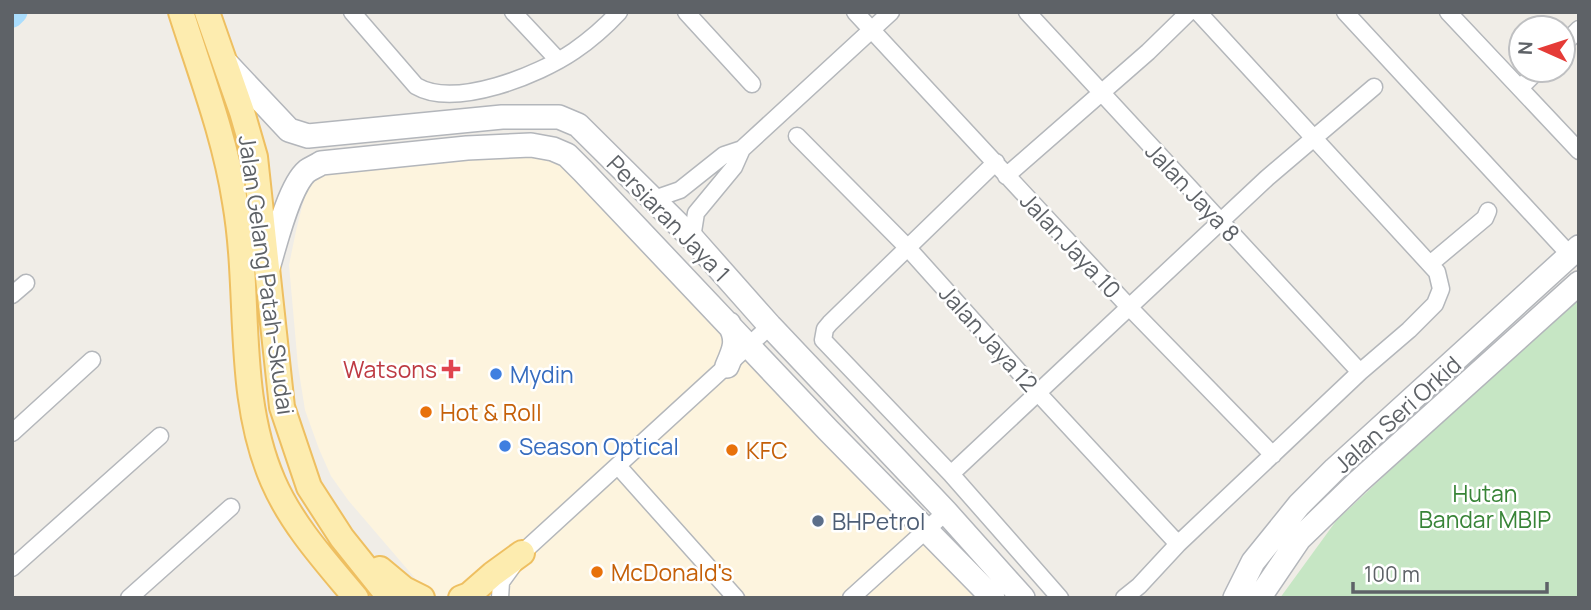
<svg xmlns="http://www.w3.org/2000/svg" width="1591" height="610" font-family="Manrope,sans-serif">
<rect width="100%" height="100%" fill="#f0ede7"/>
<path fill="#fdf4de" d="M551,147L986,598H432L348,500L331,476L319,449L305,410L298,366L289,265L296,231L308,183L325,168Z"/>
<path fill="#c6e6c4" d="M1579,293V598H1280L1336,521Z"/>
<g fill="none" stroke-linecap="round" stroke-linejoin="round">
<path stroke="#aaddfd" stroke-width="23" d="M12,16L16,12"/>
<g stroke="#b4b7bb" stroke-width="19">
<path id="street" d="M352,12L416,86C455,109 539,75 574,51C590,40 606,26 619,12
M513,12L558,60
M686,12L752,84
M855,12L1129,307L1273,455
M1027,12L1360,372
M1345,12L1570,255
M1448,12L1579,151
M1563,45L1579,29
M1520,88L1538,70
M797,136L907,247L1038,393L1178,544
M996,162L830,323L825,329L823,340L951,474L1060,598
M1006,176L1148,52L1189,12
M654,199L680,190L724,155L742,149
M692,238L696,213L734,167L742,149L891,12
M1430,264L1485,218L1488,211
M12,295L26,283
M12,433L92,360
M618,466L736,598
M951,474L1267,178L1374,87
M12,568L160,436
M129,598L231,507
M500,598L501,582L522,553L770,326
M851,598L946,512
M1124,598L1139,586L1178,544L1360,372L1409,330L1435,304L1441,289L1437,272L1198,12"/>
</g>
<g stroke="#b3b6bb" stroke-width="26">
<path id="secondary" d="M226,63L289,130L308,136L502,117H559L578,125L692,238L770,326L946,512L1023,598
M268,268C275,245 289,186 307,171C311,168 317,166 321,163L467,148L531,145L553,149L567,155L583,171L828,430L993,598
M727,366C734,350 739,340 729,324
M1235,598L1253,562L1299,505L1335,469L1579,247
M1259,598L1299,539L1358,482L1579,283"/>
</g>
<g stroke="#eebf61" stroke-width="28">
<path id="primary" d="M181,12C201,75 225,137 235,202C251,293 235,394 273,481C292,525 326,562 356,598
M207,12L242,112L255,157L282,407L309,487L342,538L390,598
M380,569L404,589L422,598
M461,598L469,595L493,574L522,553"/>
</g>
<use href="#street" stroke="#fff" stroke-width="16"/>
<use href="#secondary" stroke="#fff" stroke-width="23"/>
<use href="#primary" stroke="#fdecaf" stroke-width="24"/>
</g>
<path fill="#e0444e" stroke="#fff" stroke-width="2.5" d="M447.5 358.5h7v7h7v7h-7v7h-7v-7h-7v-7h7z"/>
<g fill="#3f7fe0" stroke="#fff" stroke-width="2.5">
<circle cx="496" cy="374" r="7"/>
<circle cx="505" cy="446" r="7"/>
</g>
<g fill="#e8710a" stroke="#fff" stroke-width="2.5">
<circle cx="426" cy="412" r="7"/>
<circle cx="732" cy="450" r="7"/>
<circle cx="597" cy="572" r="7"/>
</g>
<circle fill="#5c6f8a" stroke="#fff" stroke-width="2.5" cx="818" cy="521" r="7"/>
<g text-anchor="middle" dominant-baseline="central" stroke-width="5" stroke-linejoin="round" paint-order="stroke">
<g font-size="23" fill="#5e6267" stroke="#fff">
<text transform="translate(1193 192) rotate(47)">Jalan Jaya 8</text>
<text transform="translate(669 218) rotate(46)">Persiaran Jaya 1</text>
<text transform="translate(1071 245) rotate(47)">Jalan Jaya 10</text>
<text transform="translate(267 275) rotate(82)">Jalan Gelang Patah-Skudai</text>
<text transform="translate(989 338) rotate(48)">Jalan Jaya 12</text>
<text transform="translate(1397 414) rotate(-42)">Jalan Seri Orkid</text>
</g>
<g font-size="23" fill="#be3a42" stroke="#fff" text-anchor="end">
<text x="437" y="369">Watsons</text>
</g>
<g font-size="23" fill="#366cbe" stroke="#fff" text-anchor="start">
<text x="510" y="374">Mydin</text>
<text x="519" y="446">Season Optical</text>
</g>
<g font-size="23" fill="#c56008" stroke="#fff" text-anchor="start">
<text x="440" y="412">Hot &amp; Roll</text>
<text x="746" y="450">KFC</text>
<text x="611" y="572">McDonald's</text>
</g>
<g font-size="23" fill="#388437" stroke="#fff">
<text x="1485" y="493">Hutan<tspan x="1485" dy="26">Bandar MBIP</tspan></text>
</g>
<g font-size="23" fill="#4e5e75" stroke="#fff" text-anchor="start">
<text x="832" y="521">BHPetrol</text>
</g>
</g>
<rect width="1591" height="610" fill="none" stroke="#5e6267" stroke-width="28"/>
<g transform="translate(1542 49) rotate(273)"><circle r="33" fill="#ffffff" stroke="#bfc0c2" stroke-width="2"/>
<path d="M0-5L12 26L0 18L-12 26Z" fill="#e53b37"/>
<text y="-10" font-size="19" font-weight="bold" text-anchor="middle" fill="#5e6267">N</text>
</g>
<path d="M1353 582v10h194v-10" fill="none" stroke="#5e6267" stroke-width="3.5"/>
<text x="1364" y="582" font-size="21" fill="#5e6267" stroke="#ffffff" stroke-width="5" paint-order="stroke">100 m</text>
</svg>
